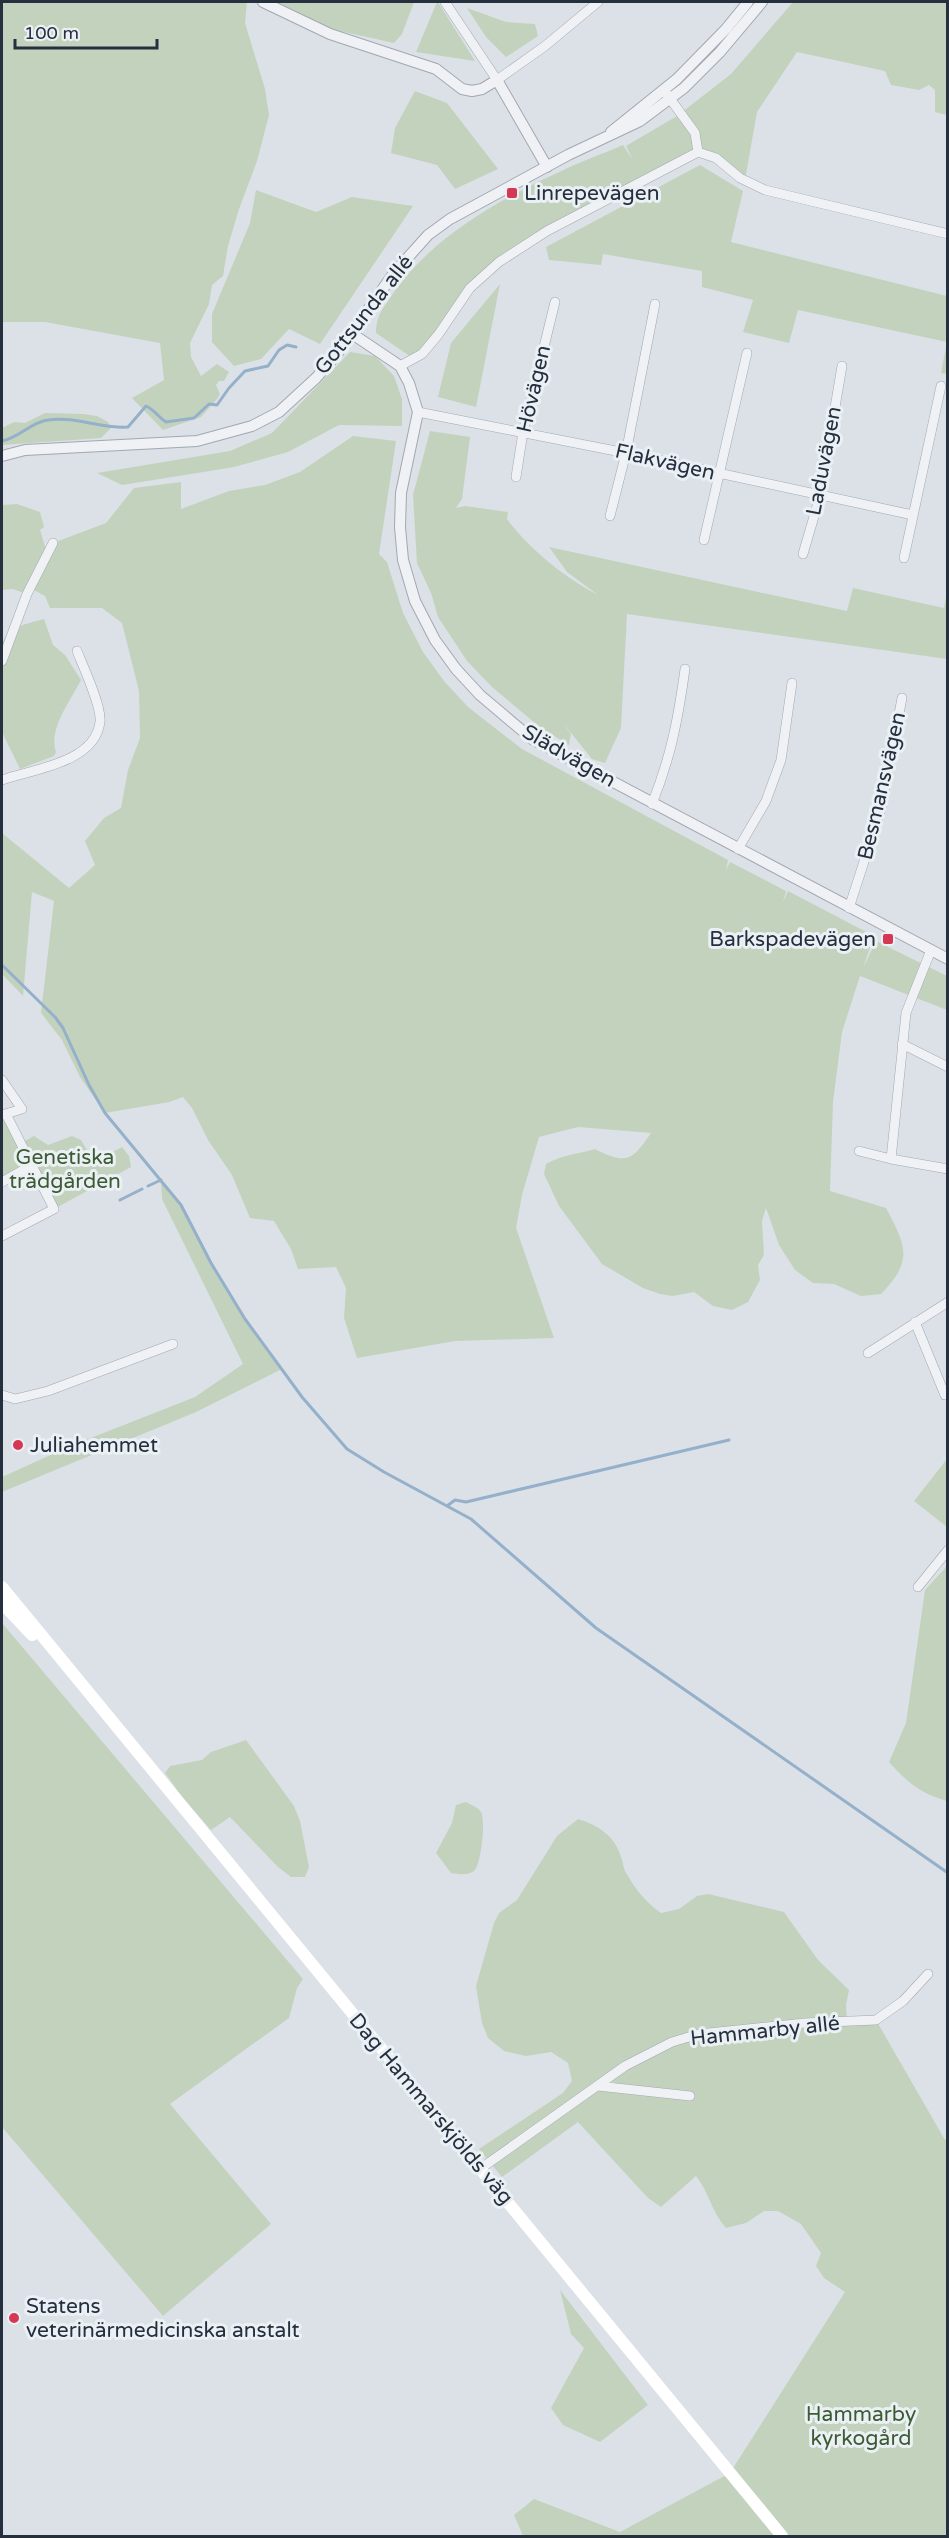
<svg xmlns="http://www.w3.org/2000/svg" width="949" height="2538" font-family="'Varela Round',sans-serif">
<rect width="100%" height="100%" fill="#dce1e7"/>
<path fill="#c3d2bd" d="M2,2H247L245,23L265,89L269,115L257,161L239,209L228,246L223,276L212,285L209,304L190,343L191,357L201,376L217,364L229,372L224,381H219L216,385L220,394L218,398L201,417L163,430L132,398L164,380L160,343L45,322H2Z
M276,2H414L402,34L394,43L335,30Z
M437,2H438L475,61L416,52Z
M793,2H947V115L935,112V90L929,85L919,90L891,85L885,71L797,52L757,112L745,180L716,158L698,152L547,231L470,288L422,354L411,357L376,333C376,314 384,308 394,292C437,232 506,196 572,166C589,158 606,153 623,145L633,160L626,146L677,116L731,74Z
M467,8L506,22L535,24L538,36L506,57L486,37Z
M415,91L447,103L498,169L455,189L437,165L391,153L395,128Z
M700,165L743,191L731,242L947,296V374L941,373L947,342L798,310L789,343L743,332L753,300L702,287V271L603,254L601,265L549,260L546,247Z
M256,190L316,212L352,197L413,206L320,344L289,329L261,359L234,366L212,342V314L250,223Z
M500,284L476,407L438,397L451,343Z
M350,352L375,356L394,376L402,399V426L339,425L288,452L234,467L191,474L122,485L97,473L230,451L272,433Z
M45,413L83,414L97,416L108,422L111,428L101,438L2,445V428L14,422L25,423Z
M430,431L470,437L462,499L456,508L465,506L508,512L507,519C528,548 566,579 598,595L567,572L549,547L847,611L853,588L944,608L947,592V659L627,614L621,728L605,763L592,759L563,723L571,734L569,745L541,728L492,687L467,661L438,617L431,593L417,563L413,495Z
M353,436L396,441L379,554L387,562L403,613L423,652L444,681L468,707L522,749L728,860L726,870L730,862L786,891L783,902L788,891L874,936L863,968L876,941L947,976V1010L860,976L842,1032L833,1102L830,1191L886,1208C906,1246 914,1260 881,1294L861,1296L834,1284L813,1283L795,1270L779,1245L766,1208L762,1221L764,1255L758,1265L760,1280L748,1302L732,1310L713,1306L694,1292L673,1296L660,1294L643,1288L602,1264L559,1206L544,1174L546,1164C562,1155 578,1154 595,1149C627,1165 632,1161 651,1133L578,1127L539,1137L522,1195L516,1228L554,1338L455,1341L357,1358L344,1318L346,1288L336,1267L298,1269L291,1249L274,1221L250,1218L232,1175L208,1140L192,1108L183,1097L169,1102L105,1113L80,1077L62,1040L41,1013L54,901L32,892L23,996L2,974V833L69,888L95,865L85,841L104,818L121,808L128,770L140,738L139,691L122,623L102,608H50L45,596L32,589L27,594L13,589L2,590V505L17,504L40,512L44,527L40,530L47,553L53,543L106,523L134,488L181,482V509L229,491L265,485L300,472Z
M44,619L53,645L65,655L81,680C71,700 48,729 56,752L54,756L20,769L2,732V644C9,626 26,624 44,619Z
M2,1115L21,1143L34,1136L48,1145L72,1136L81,1140L94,1162L122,1147L129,1156L131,1167L54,1209L33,1165L2,1182Z
M161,1180C183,1206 195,1233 210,1262C230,1301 257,1335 282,1369L196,1412L2,1492V1477L68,1447L195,1397L243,1364L162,1199Z
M947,1459V1527L914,1501Z
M947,1566V1801C921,1794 907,1782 889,1762L906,1723L925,1590Z
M2,1623L303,1979L297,1988L289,2018L170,2104L271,2224L163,2316L2,2127Z
M246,1740L294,1806L300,1821L309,1867L305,1877H291L278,1867L230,1817L211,1830L183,1798L165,1773L170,1766L202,1760L211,1752Z
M466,1802C471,1805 478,1807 481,1812C486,1820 481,1866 474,1871C467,1876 458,1874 451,1873L436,1853L452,1823L456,1805Z
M578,1819C598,1825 615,1836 621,1857C623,1862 623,1866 625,1871C634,1887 645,1902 661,1913L679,1909L697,1896L708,1894L784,1912L818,1960L849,1990L846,2005L847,2022L876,2020L945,2140L947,2137V2536H523L514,2515L534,2499L620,2532L730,2473L845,2292L824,2278L816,2266L821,2253L801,2224L778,2211H764L746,2223L726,2228C712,2213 709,2192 696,2176L661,2207L648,2198L578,2122L502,2177L479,2149L563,2093L572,2081L568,2063L551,2052L526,2056L504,2051L488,2038L482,2023L476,1986L494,1923L499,1913L517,1900L557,1836Z
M560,2290L648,2405L600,2442L563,2425L551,2408L584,2348L571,2334Z"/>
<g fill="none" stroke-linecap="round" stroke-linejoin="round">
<path stroke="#94b0ca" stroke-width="3" d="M2,441C19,438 31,422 48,420C76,416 101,429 128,427L146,406C155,410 158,417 166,422L194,418L209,404L217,405L229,388L245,371L268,366L279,350L287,345L296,347
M2,965L55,1017L63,1028L89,1085L105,1113L181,1205L211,1263L245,1319L302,1397L347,1449L384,1472L471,1519L596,1628L948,1873
M148,1186L161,1180
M120,1200L142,1189
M447,1506L455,1500L466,1502L729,1440"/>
<g stroke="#a1a8b1" stroke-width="10">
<path id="minor" d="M445,2L497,80L545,46L598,2
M666,93L695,133L698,152
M400,366L422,354L438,335L470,288L499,262L547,231L698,152L716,158L740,178L765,190L948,234
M418,412L626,453L913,515
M516,477L523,432L555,302
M610,516L626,453L655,304
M704,540L747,353
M803,554L820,496L842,366
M904,558L941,386
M2,661L27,594L53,543
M2,780C33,769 95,763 100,722C102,707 83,666 77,651
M652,804C671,756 678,720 685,669
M738,849L766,801L781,760L792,683
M849,908L881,809L902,698
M931,950L906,1013L891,1159L948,1169
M902,1044L948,1067
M2,1080L22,1109L2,1115
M859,1151L891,1159
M2,1182L32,1165
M2,1236L54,1209L6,1114
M915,1322L945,1395L948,1394
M868,1353L948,1302
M2,1395L15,1399L48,1391L173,1344
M918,1587L948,1550
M598,2086L690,2096
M480,2169L625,2066L672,2042L699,2034L805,2023L876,2020L903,2001L928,1974"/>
</g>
<g stroke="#a1a8b1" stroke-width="12">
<path id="tertiary" d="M263,2L330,34L436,69L462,89L472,91L482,89L497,80L547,167
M611,132L677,79L726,29L748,2
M351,333L400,366L409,383L418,412L401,493L400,527L403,560L415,601L435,640L456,669L480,695L532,739L948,959
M2,456L25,450L197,441L252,426L279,412L316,378L337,354L394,273L428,235L450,219L568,155L640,121L684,88L720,52L762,2"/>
</g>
<use href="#minor" stroke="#eff1f5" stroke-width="9"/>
<use href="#tertiary" stroke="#eff1f5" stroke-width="10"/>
<path stroke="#fff" stroke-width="12" d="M2,1587L782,2536
M2,1603L32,1635"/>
</g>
<g fill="#d53854" stroke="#ebf0f5" stroke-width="2">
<rect x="506" y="187" width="12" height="12" rx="3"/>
<rect x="882" y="933" width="12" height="12" rx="3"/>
<circle cx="18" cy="1445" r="6"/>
<circle cx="14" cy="2318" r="6"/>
</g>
<g text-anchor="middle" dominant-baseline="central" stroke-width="6" stroke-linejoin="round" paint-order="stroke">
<g font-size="21" fill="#252f3e" stroke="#ebf0f5" text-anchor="start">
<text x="524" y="193">Linrepevägen</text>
<text x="876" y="939" text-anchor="end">Barkspadevägen</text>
<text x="30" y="1445">Juliahemmet</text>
<text x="26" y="2306">Statens<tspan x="26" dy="24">veterinärmedicinska anstalt</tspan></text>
</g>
<g font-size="21" fill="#252f3e" stroke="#ebf0f5">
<text transform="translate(364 315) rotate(-52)">Gottsunda allé</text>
<text transform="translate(534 389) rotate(-77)">Hövägen</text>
<text transform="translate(824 461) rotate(-79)">Laduvägen</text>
<text transform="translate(665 462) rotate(13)">Flakvägen</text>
<text transform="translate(569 756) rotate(30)">Slädvägen</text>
<text transform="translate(882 786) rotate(-77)">Besmansvägen</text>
<text transform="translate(765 2031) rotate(-6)">Hammarby allé</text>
<text transform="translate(431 2109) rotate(50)">Dag Hammarskjölds väg</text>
</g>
<g font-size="21" fill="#3b5b32" stroke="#ebf0f5">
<text x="65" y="1157">Genetiska<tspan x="65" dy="24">trädgården</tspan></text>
<text x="861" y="2414">Hammarby<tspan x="861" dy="24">kyrkogård</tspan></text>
</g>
</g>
<rect width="949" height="2538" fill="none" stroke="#252f3e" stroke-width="6"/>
<path d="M15 39v9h142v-9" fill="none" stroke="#252f3e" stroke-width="3"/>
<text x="24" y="39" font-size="18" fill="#252f3e" stroke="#ebf0f5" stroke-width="4.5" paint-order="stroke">100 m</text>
</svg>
